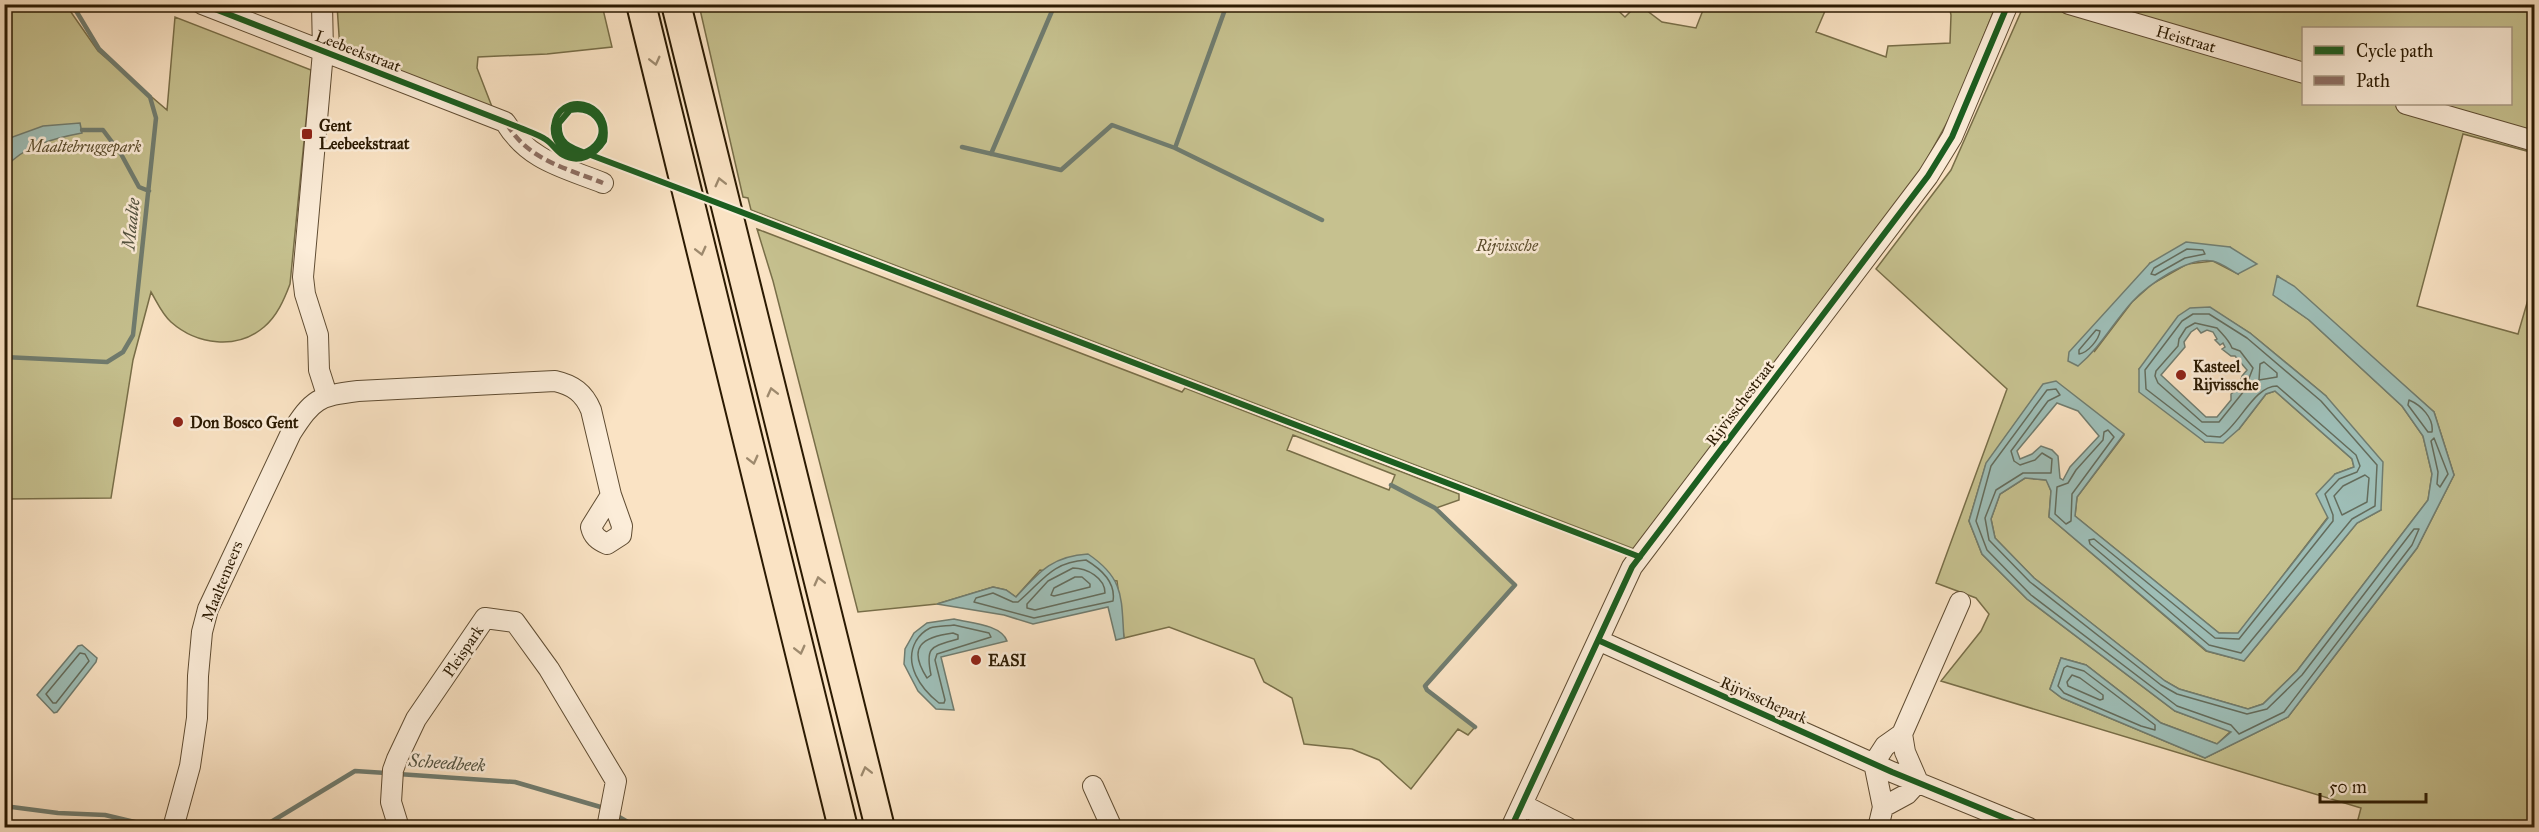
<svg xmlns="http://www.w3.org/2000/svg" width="2539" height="832" font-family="'IM FELL Great Primer',serif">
<rect width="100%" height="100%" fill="#fae3c4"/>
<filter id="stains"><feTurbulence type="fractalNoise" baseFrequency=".00333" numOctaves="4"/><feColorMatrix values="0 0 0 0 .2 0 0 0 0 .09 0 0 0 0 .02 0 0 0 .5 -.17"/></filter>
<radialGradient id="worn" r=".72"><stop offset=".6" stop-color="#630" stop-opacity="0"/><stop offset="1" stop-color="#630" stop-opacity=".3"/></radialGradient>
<path fill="#c6c18f" stroke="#786e48" stroke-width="1.5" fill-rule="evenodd" d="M1611,4L1625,17L1638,4L1662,22L1696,28L1705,5L1828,4L1816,32L1886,57L1888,46L1950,43L1951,15L1949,5H1996L1956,106L1921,170L1634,549L751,210L748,198L743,197L699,5Z
M4,5H66L98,51L167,110L175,17L311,70L290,284C284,300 277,316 264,327C237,350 197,345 171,322C162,314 157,302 151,292L133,360L111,498L5,499Z
M337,5H602L612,47L547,54L478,57L477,68L494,112L340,50Z
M2024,5H2534V153L2463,134L2417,306L2518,334L2534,279V827H2356L2361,808L1941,681L1981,631L1989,614L1976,598L1936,583L2007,389L1876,269L1951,170ZM2304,28H2510V104H2304ZM2230,247L2238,274L2213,261L2187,264L2152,284L2132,302L2094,352L2150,263ZM2278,276L2434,412L2454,475L2417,548L2288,717L2205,758L2062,698L2050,689L2061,658L2086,665L2161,723L2217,744L2231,731L2175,711L2027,599L1982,554L1969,521L1986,464L2043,385L2124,435L2077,497L2075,516L2219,633L2238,634L2328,517L2335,474L2354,467L2352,459L2275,391L2266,394L2239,429L2205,442L2139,369L2210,308L2250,333L2326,396L2381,510L2357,523L2244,661L2206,651L2049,517L2051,491L2047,480L2025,478L2000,494L1991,519L1995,538L2034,578L2165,681L2179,689L2248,709L2263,704L2297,671L2428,500L2432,474L2423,436L2402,406L2309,320L2274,295Z
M757,229L1182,392L1185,388L1459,494V500L1436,508L1515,585L1425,686L1427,691L1475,727L1468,735L1458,729L1411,789L1379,760L1352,749L1304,744L1292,698L1264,682L1254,659L1169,627L1124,638L1117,581L1040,570L1016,597L1006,590L993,587L937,604L858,612L773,281ZM1293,435L1395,475L1389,490L1287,450Z"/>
<path fill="#9ebeb7" stroke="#707c6f" stroke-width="1.5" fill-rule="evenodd" d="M80,123L82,133C55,138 23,146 5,168L7,139L43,126Z
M2186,242L2230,247L2257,264L2238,274C2231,270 2221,263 2213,261C2188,256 2148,285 2132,302C2113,323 2100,348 2078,366L2068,361L2069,352L2150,263Z
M2277,276L2294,286L2434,412L2454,475L2417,548L2288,717L2205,758L2062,698L2050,689L2061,658L2086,665L2161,723L2217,744L2231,732L2175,711L2027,599L1982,554L1969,521L1986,463L2043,384L2056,381L2124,434L2077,497L2075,516L2219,633H2238L2328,518L2316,494L2335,474L2354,467L2352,459L2275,391L2266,394L2239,429L2223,443L2205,442L2139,392V369L2178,316L2190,308L2210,307L2250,333L2326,396L2383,462L2381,510L2357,523L2244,661L2207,651L2049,517L2051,491L2046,480L2025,478L2000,494L1991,519L1995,538L2034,578L2165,681L2179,689L2248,709L2263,704L2297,671L2428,500L2432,474L2423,436L2402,406L2309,320L2273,295ZM2197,328L2201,333L2207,330L2213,332L2217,339L2215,340L2220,345L2223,343L2225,347L2222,349L2231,356H2235L2247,370L2242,376L2239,388L2231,394V400L2217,417H2206L2161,375L2185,347L2184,342L2191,332ZM2057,403L2078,411L2099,436L2070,467L2063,480L2060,478L2058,456L2052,450L2041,446L2032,454L2020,459L2017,451Z
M1088,554C1125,579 1121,598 1124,638L1116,640L1108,607L1033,624L1004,615L937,604L993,587L1006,590L1016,597C1039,572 1052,556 1088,554Z
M954,619C969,623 1001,624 1007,641L941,657L954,710L936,709L918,691L904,664L905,649L914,633L927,623Z
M82,645L97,658L96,662L57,712L54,713L37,695L78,646Z"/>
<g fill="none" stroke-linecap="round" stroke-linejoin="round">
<path stroke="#646c5c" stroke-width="1.5" d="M2187,249L2203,250L2205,254L2185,258L2155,275L2151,274L2154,268Z
M2193,314H2209L2247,338L2321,401L2377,465L2375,506L2352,519L2241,653L2209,645L2090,544L2089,540L2094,539L2215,638L2239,639L2333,521V515L2325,494L2339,479L2357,472L2360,466L2356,455L2277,386C2254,386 2240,424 2220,437L2207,436L2146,389L2145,370L2182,321Z
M2195,323L2217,328C2223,335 2229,340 2232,348L2240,351L2253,368L2244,391L2219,422H2202L2158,383L2155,376L2156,371L2178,346L2179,339L2186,328Z
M2096,330L2100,331C2099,339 2088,353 2079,354V350Z
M2264,362L2277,373V377L2259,380L2260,364Z
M2056,389L2060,395L2048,401L2011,451L2014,461L2020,465L2035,460L2042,453L2052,459L2051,473H2023L1996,490L1985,518L1989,540L2030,582L2161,685L2177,694L2247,714L2267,709L2302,675L2414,529H2419L2412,545L2284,712L2239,734L2231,725L2177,706L2031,595L1987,550L1976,521L1991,466L2047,390Z
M2409,400C2421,405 2434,418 2432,432H2428L2408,405Z
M2108,430L2114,437L2072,494L2071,521L2066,524L2055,514L2057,487L2068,483L2076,470L2103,440L2104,432Z
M2434,438L2448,474L2440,487L2437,484L2438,472L2431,441Z
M2365,475L2369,478L2367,502L2342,515L2334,496L2343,486Z
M1086,560C1101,569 1116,583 1113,601L1034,618L974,602L976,598L993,593L1013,602H1018C1042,582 1051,562 1086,560Z
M1073,568C1087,568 1105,578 1105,593L1035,610L1027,608V604L1048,581Z
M1075,577H1082L1090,584V587L1054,596L1051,595L1054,588Z
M954,625L989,633L991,637L937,654L935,660L945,700L944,703H939C921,689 903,664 916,641C919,636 924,631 930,628C937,626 947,626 954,625Z
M953,633L958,635V639C931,647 925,646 931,675L927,678C907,647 922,637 953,633Z
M80,653L85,654L89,661L56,703H53L46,694Z
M2067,666L2084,671L2155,725V730L2141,726L2064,693L2058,686L2064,668Z
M2072,675L2080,678L2103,695V699L2100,700L2068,686L2067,682Z"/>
<path stroke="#707c6f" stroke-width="4.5" d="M82,130H103L121,154L139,187L149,191
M962,147L1061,170L1112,125L1175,148L1227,4
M1175,148L1322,220
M991,154L1055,4
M4,357L107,362L123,352L133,335L156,118L150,97L99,49L72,4
M1391,485L1435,508L1515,585L1425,686L1427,690L1475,727
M398,774L515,782L604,808
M4,806L58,813L105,815L160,828
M614,814L638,828
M261,828L355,771L386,773"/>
<g stroke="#5f4c32" stroke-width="22">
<path id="minor" d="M202,4L505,122C529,161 563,167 603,183
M322,4L323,52L303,277L305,294L318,335L319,370L327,395
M2069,4L2304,73
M2406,104L2534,141
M1600,641L1892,772L2029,828
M1093,786L1112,828
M1523,805L1568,828
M1883,807L1907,794L1918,782L1905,752L1902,734
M173,828L190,766L197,718L198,676L202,632L208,609L291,433C313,399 318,396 358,391L555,381C573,385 584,393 591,410L611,495L591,527C593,536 598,540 607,544L621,535L622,526L611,495
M399,828L391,802L393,770L397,759L416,719L485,618L515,622L549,669L616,781L607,828
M1511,828L1632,567L1928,176L1952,137L2008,4
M1878,828L1883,807L1874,763L1885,746L1902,734L1960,602"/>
</g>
<g stroke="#2b1a02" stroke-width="32">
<path id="highway" d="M641,4L843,828
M676,4L880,828"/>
</g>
<use href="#minor" stroke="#fcedd9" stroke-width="20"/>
<use href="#highway" stroke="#fae3c4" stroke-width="28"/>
<path stroke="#8d6e63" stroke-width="4.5" stroke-dasharray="9 4.5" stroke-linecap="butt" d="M507,124C528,160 566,168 603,183"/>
<g stroke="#fcedd9" stroke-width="10">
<path id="cycleway" d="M202,4L518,127C527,131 537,134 545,139C552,143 556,151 563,155C579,164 595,155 604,141C612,99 558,91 554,126C553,133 555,139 559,144C577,169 616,140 596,117C589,109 580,108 570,110L559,123C557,144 571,148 588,154L715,202L1640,557
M1600,641L1892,772L2029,828
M1511,828L1632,567L1928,176L1952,137L2008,4"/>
</g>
<use href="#cycleway" stroke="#1b5e20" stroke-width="6"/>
</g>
<defs><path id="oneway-chevron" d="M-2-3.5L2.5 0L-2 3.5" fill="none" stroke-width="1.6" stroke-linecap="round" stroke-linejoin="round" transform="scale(1.5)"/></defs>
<g stroke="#9d896d">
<use href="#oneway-chevron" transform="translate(655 61) rotate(76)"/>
<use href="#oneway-chevron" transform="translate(720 182) rotate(-104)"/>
<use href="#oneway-chevron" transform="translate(701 251) rotate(76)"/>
<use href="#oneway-chevron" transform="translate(772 392) rotate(-104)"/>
<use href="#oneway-chevron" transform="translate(753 460) rotate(76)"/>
<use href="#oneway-chevron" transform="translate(819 581) rotate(-104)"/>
<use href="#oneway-chevron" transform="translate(800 650) rotate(76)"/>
<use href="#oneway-chevron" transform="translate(866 771) rotate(-104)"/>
</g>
<g fill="#8f2418" stroke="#fcedd9" stroke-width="2">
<rect x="301" y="128" width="12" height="12" rx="3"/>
<circle cx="2181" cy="375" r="6"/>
<circle cx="178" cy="422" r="6"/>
<circle cx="976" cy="660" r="6"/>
</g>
<g text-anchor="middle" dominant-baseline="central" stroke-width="5" stroke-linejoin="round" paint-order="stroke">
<g font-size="16" fill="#2b1a02" stroke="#fcedd9">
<text transform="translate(2186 39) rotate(16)">Heistraat</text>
<text transform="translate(358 51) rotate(21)">Leebeekstraat</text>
<text transform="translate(1740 403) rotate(-53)">Rijvisschestraat</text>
<text transform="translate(222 581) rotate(-68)">Maaltemeers</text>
<text transform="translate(463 651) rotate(-56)">Pleispark</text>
<text transform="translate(1764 700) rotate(24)">Rijvisschepark</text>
</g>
<g font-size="16" font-weight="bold" fill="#2b1a02" stroke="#fcedd9" text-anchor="start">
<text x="319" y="125">Gent<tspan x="319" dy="18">Leebeekstraat</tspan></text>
<text x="2193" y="366">Kasteel<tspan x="2193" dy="18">Rijvissche</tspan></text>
<text x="190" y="422">Don Bosco Gent</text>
<text x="988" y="660">EASI</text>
</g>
<g font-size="16" font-style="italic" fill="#5a4c2c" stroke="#fcedd9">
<text x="84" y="146">Maaltebruggepark</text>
<text x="1507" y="245">Rijvissche</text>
</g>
<g font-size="18" font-style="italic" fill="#535341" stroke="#fcedd9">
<text transform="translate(131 224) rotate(-84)">Maalte</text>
<text transform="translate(447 763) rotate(4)">Scheedbeek</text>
</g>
</g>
<rect width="2539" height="832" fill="none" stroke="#fae3c4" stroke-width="24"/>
<rect x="6" y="6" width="2527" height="820" fill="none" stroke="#2b1a02" stroke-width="3"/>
<rect x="12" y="12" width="2515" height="808" fill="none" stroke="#2b1a02" stroke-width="1.5"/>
<rect x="2302" y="27" width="210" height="78" fill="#fcedd9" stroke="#a89983" stroke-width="1.5"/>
<rect x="2314" y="46" width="30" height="9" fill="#1b5e20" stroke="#a89983" stroke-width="1.5"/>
<text x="2356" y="57" font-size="18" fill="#2b1a02">Cycle path</text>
<rect x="2314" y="76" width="30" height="9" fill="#8d6e63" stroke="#a89983" stroke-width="1.5"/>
<text x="2356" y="87" font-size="18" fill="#2b1a02">Path</text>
<path d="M2320 793v9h106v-9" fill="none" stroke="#2b1a02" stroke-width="3"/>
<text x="2329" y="793" font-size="18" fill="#2b1a02" stroke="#fcedd9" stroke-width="4.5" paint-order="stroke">50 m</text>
<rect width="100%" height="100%" filter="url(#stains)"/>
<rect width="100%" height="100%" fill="url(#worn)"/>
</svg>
